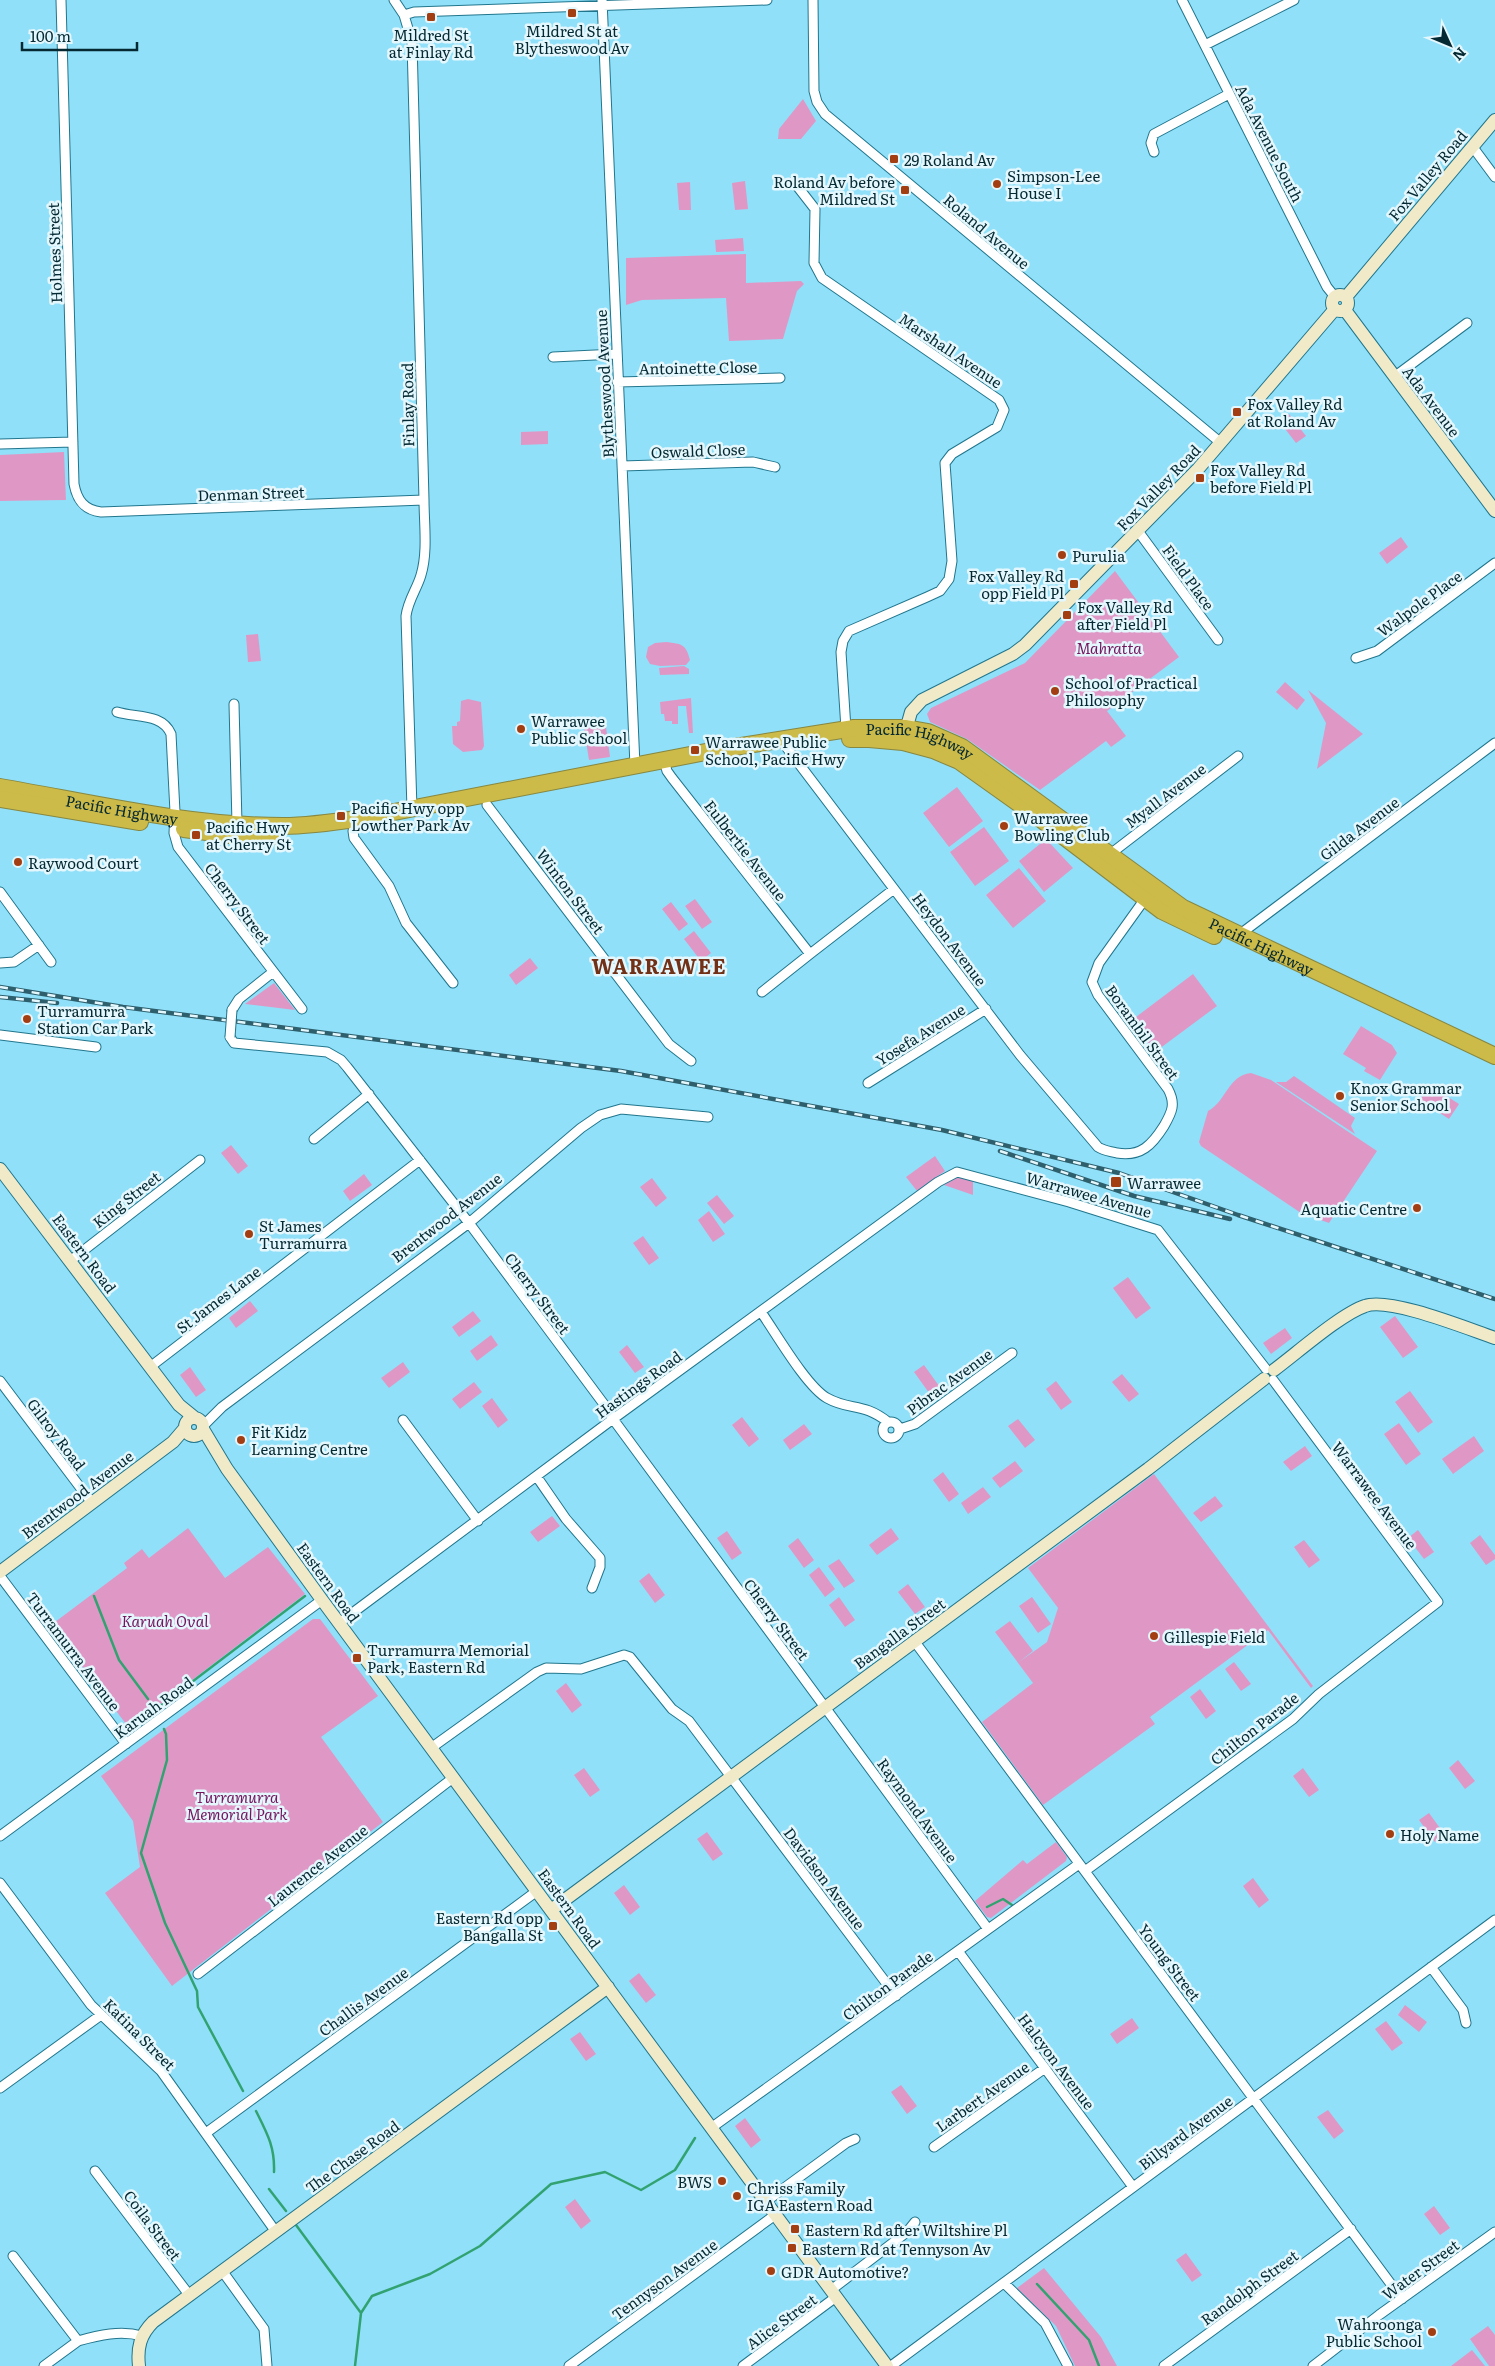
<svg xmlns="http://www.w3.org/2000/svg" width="1495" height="2366" font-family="Literata,serif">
<rect width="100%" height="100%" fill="#90e0f9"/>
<path fill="#df98c6" d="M803,99L816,121L801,139H778L779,129Z
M745,181L748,209L735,210L732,183Z
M690,182L691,210H679L677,183Z
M743,238L744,251L716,252L715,240Z
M746,254V283L801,281L804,284L797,291L783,339L729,341L726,298L642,300L626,305V258Z
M1289,414L1306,436L1296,443L1279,421Z
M548,431V444L521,445V432Z
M64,452L66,500L0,501V455Z
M1401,537L1408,547L1387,564L1379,553Z
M1115,571L1179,657L1107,711L1126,736L1111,747L1106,741L1040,790L967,739L930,722L927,714L931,708L1025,663Z
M258,634L261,661L248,662L246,635Z
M666,642C682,644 686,644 690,660L686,665L660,666L650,664L646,657L648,647L655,643Z
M684,666L689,669V674L660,675L659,668Z
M1285,682L1305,700L1297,710L1276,692Z
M1308,690L1363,734L1317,769L1326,723Z
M691,698L693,733H689L686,706H678V724H672V721H665L664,714H661L660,702Z
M468,699L481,702L484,746L482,750L463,752L453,744L452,726H457V722L460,721L461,701Z
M605,719L610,757L589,760L583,723Z
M957,787L983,821L949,847L923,813Z
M984,827L1009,861L975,886L950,852Z
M1046,839L1073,868L1044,892L1019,861Z
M1019,868L1046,901L1013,928L986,895Z
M695,899L712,922L702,929L685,906Z
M671,902L688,924L679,931L662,909Z
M694,931L711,953L701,961L684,939Z
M530,958L538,968L516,985L509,975Z
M1193,974L1217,1006L1155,1052L1132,1020Z
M274,983L295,1010L245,1004Z
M1361,1026L1392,1045L1397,1053L1380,1080L1364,1071L1366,1068L1343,1054Z
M1251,1073L1271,1080L1377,1151L1329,1223L1301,1213L1201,1146L1199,1142L1208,1111C1227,1101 1227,1076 1251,1073Z
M1294,1076L1355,1118L1351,1126L1355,1134L1276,1082H1286Z
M1429,1085L1459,1104L1449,1119L1420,1100Z
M231,1145L248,1166L238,1174L221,1153Z
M935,1156L945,1171L917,1191L906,1177Z
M364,1174L372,1185L350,1201L343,1191Z
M958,1177L973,1181V1195L944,1185Z
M652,1178L667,1198L656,1207L640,1187Z
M717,1195L734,1216L724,1224L707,1203Z
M709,1211L725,1234L713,1242L698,1220Z
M643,1236L659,1258L649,1265L633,1243Z
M1128,1277L1151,1308L1136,1319L1113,1288Z
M250,1301L258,1311L236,1328L229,1318Z
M473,1311L481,1321L459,1337L452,1327Z
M1395,1316L1418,1347L1403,1358L1380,1327Z
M1285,1328L1292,1338L1271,1354L1263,1343Z
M491,1335L498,1345L477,1361L470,1351Z
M627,1345L644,1367L635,1373L619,1352Z
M403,1362L410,1372L389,1388L381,1378Z
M924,1365L942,1390L932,1397L914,1372Z
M190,1367L206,1390L196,1397L180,1375Z
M1122,1374L1139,1394L1129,1402L1112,1382Z
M1056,1381L1072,1402L1061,1410L1046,1389Z
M474,1382L482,1392L460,1409L452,1399Z
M1410,1391L1433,1422L1418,1433L1395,1402Z
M492,1398L508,1420L498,1428L482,1406Z
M742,1417L759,1439L749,1447L732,1425Z
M1018,1419L1035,1440L1025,1448L1008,1426Z
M1399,1423L1421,1454L1406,1465L1384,1434Z
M804,1424L812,1434L790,1450L783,1440Z
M1474,1436L1484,1451L1453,1474L1442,1459Z
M1305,1446L1312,1456L1291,1471L1283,1462Z
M1015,1461L1023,1471L1000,1488L992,1478Z
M943,1472L959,1494L949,1502L933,1480Z
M1154,1474L1313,1686L1311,1688L1268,1630L1150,1717L1155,1724L1043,1805L982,1722L1033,1683L995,1632L1010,1621L1033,1651L1019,1662L1047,1642L1058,1608L1028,1568Z
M983,1487L991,1497L968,1514L961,1503Z
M1215,1496L1223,1506L1201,1522L1193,1513Z
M552,1516L560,1526L538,1542L530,1532Z
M188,1528L225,1578L268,1547L305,1594L129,1728L51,1625L127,1568L124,1563L142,1549L149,1558Z
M891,1528L899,1539L877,1555L869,1545Z
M1418,1530L1434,1552L1424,1559L1408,1538Z
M727,1531L742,1553L732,1560L717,1538Z
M1480,1535L1495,1555V1559L1486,1565L1470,1543Z
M798,1538L814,1560L804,1568L788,1546Z
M1304,1540L1320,1560L1309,1568L1294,1547Z
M839,1559L855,1581L844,1588L828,1566Z
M819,1567L835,1589L825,1597L809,1575Z
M649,1573L665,1595L655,1603L639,1581Z
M908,1584L925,1607L915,1614L898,1592Z
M839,1597L855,1620L845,1627L829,1605Z
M1032,1597L1051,1624L1038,1633L1019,1606Z
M313,1619H320L378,1696L321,1737L383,1822L172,1986L105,1893L140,1867L133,1821L101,1776Z
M1234,1662L1251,1684L1241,1691L1225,1669Z
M566,1683L582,1705L572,1713L556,1691Z
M1200,1689L1216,1711L1206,1719L1190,1697Z
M1458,1760L1475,1781L1465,1789L1449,1768Z
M584,1768L600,1790L590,1797L574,1775Z
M1303,1768L1319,1790L1309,1797L1293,1776Z
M1429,1813L1445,1835L1435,1842L1419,1820Z
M707,1832L723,1854L713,1861L697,1839Z
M1056,1842L1067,1857L1066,1861L991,1918L987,1917L975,1901L1023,1860L1027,1864Z
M1253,1878L1269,1900L1259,1908L1243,1886Z
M624,1885L640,1907L630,1915L614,1893Z
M639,1973L656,1995L646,2003L629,1981Z
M1405,2005L1427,2022L1419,2032L1398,2015Z
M1132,2018L1139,2028L1117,2044L1110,2034Z
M1386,2021L1403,2043L1392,2051L1375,2029Z
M580,2032L596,2054L586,2061L570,2039Z
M901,2085L917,2106L907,2114L891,2092Z
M1328,2110L1344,2131L1334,2139L1317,2117Z
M745,2118L761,2140L751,2148L735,2126Z
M575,2199L591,2221L581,2229L565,2207Z
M1434,2206L1450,2228L1440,2235L1424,2214Z
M1186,2253L1202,2275L1192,2282L1176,2260Z
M1044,2268L1101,2337L1117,2366H1075L1056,2326L1017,2288Z
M1488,2326L1495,2335V2366H1489L1470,2339Z
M1472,2350L1485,2366H1451Z"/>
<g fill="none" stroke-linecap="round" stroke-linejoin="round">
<path stroke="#32a271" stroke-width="2.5" d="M94,1596L119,1660L148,1699
M155,1710L305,1596
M164,1729L166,1734L167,1760L141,1853L165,1923L197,1991L198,2007L243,2091
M987,1907L1003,1899L1012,1905
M903,1980L926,1963
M256,2111C267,2133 275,2147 274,2172
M269,2189L286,2211
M296,2225L361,2313
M1037,2284L1089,2340L1099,2366
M355,2366L361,2313L372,2296L430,2274L480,2246L551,2184L605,2172L641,2190L675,2170L695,2138"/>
<g stroke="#21768d" stroke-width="11">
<path id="street" d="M61,0L74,484C77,500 84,510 101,512L424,500
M394,0L404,15L412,42L424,500C424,523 428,552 421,575C417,589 408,600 406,616L412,809
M602,0L635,766
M813,0L814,91L817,102L825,114L1221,443
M1182,0L1327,287L1335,297
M404,15L414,12L767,0
M1205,45L1294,0
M1472,146L1495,177
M1154,152L1151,143L1154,134L1229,94
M794,182L815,209L814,263L822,278L999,400L1004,410L997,427L952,454L945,463L952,561L949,579L940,591L927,597L849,631L843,641L841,652L846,729
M553,357L616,354
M1394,377L1467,323
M617,382L780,378
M0,444L73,442
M622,466L753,462L775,467
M1138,531L1218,640
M1356,658L1377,651L1495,563
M234,704L237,824
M117,712C136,718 162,713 171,734L175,812L174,833L178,847L302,1009
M787,748L1020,1055L1098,1147C1104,1151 1110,1151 1117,1153C1141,1157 1152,1145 1164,1126C1172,1112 1176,1104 1168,1089L1098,995L1092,982L1099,963L1147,896
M664,760L667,771L672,778L810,954L894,889
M487,805L669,1044L691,1061
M353,831L354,838L389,886L406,923L453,983
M1109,855L1238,756
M0,892L51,962
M1239,935L1495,743
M0,963L14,962L39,945
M762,992L810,954
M232,1010L239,999L273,972
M0,1035L96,1047
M230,1037L234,1043L327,1052L341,1060L347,1067L469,1223L606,1407L613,1419L988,1929
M868,1083L986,1009
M314,1139L369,1094
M70,1261L200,1160
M761,1312C776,1333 806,1386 827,1398C850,1411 863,1402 888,1422
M150,1367L420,1160
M0,1381L92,1503
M403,1420L478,1521
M883 1430a8 8 0 1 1 16 0a8 8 0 1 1-16 0Z
M203,1426L222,1407L469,1223L581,1128L600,1115L621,1109L708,1117
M900,1429L915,1424L1012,1353
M537,1477L566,1519L600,1558V1567L592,1588
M0,1576L126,1744
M339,1623L613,1419L938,1182L957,1172L1069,1202L1158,1230L1266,1369
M915,1642L1402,2299
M431,1748L537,1672L546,1668L581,1669L624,1655L630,1657L672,1709L689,1721L896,1996
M0,1836L322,1600
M1085,1871L1293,1719L1319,1694L1438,1602L1273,1380
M0,1883L91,2005L161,2071L276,2232
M958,1951L1133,2187
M1431,1967L1463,2010L1466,2023
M198,1974L453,1778
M0,2088L101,2015
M711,2128L1079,1864
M206,2133L537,1891
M934,2147L1045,2068
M95,2171L190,2296
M765,2202L846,2143L855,2139
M13,2256L78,2341C99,2335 121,2330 142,2336
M223,2272L264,2329L267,2366
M1004,2283L1045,2323L1068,2366
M831,2290L907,2232L915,2222
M44,2366L78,2341
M569,2366L775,2215
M743,2366L836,2297
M891,2366L1495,1920
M1164,2366L1351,2229
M1313,2366L1379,2315L1495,2232"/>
</g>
<g stroke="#21768d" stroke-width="14">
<path id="secondary" d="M1332 303a8 8 0 1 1 16 0a8 8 0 1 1-16 0Z
M1346,297L1495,120
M1345,310L1495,511
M904,737L911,712L922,700L1013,654L1025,645L1198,469L1335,309
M0,1169L179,1405L195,1418
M1274,1370C1297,1353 1341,1314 1365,1306C1390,1297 1468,1329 1495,1338
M185 1427a9 9 0 1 1 18 0a9 9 0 1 1-18 0Z
M203,1429L227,1469L322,1600L887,2366
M0,1572L173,1442L185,1428
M551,1910L1148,1469L1264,1379
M139,2366C137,2348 140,2335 153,2322L608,1987"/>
</g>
<g stroke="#868741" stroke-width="18">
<g id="highway">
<path d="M850,739H869L903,742L933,750L959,761L1042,820L1162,911L1214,936"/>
<path id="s1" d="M0,787C93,803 188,826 283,826C310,826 336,822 363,818L716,750L854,728H906L928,732L962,747L1183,908L1495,1056"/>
<path d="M0,799L140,822"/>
<path d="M184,829L237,836H274"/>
</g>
</g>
<use href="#street" stroke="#fff" stroke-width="9"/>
<use href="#secondary" stroke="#f0eac8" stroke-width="12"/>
<use href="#highway" stroke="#ccba49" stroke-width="16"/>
<g stroke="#2e5f6d" stroke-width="4.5">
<path id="rail" d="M0,987L123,1007L621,1071L942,1130L1119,1173L1238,1215L1495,1299
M0,997L57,1003
M1000,1151L1134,1196L1230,1219"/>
</g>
<use href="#rail" stroke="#e4f7fd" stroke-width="2.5" stroke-dasharray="8" stroke-linecap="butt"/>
<g stroke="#21768d" stroke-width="11" stroke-linecap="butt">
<path id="street-bridge" d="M230,1037L232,1010"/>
</g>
<use href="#street-bridge" stroke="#fff" stroke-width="9"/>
</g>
<g fill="#a33e12" stroke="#e4f7fd" stroke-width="2">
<rect x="567" y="8" width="10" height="10" rx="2.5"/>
<rect x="426" y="12" width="10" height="10" rx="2.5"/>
<rect x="889" y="154" width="10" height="10" rx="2.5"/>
<circle cx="997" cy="184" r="5"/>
<rect x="900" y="185" width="10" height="10" rx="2.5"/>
<rect x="1232" y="407" width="10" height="10" rx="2.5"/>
<rect x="1195" y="473" width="10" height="10" rx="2.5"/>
<circle cx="1062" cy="555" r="5"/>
<rect x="1069" y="579" width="10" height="10" rx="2.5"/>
<rect x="1062" y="610" width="10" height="10" rx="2.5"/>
<circle cx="1055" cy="691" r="5"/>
<circle cx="521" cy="729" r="5"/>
<rect x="690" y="745" width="10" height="10" rx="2.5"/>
<rect x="336" y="811" width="10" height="10" rx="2.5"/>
<circle cx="1004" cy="826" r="5"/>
<rect x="191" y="830" width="10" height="10" rx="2.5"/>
<circle cx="18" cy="862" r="5"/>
<circle cx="27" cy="1019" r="5"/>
<circle cx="1340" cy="1096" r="5"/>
<rect x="1110" y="1176" width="12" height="12" rx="2.5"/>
<circle cx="1417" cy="1208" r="5"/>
<circle cx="249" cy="1234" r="5"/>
<circle cx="241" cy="1440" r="5"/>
<circle cx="1154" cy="1636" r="5"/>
<rect x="352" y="1653" width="10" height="10" rx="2.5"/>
<circle cx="1390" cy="1834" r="5"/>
<rect x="548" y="1921" width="10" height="10" rx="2.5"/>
<circle cx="722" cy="2181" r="5"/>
<circle cx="737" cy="2196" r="5"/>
<rect x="790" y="2224" width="10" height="10" rx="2.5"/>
<rect x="787" y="2243" width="10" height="10" rx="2.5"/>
<circle cx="771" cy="2271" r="5"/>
<circle cx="1432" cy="2332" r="5"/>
</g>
<g text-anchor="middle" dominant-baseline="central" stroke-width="5" stroke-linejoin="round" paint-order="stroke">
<g font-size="15" fill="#052932" stroke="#e4f7fd" text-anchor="start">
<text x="572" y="30" text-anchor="middle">Mildred St at<tspan x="572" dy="17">Blytheswood Av</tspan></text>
<text x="431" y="34" text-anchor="middle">Mildred St<tspan x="431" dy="17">at Finlay Rd</tspan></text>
<text x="904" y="159">29 Roland Av</text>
<text x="1007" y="175">Simpson-Lee<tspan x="1007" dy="17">House I</tspan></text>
<text x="895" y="181" text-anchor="end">Roland Av before<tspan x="895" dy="17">Mildred St</tspan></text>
<text x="1247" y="403">Fox Valley Rd<tspan x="1247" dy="17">at Roland Av</tspan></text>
<text x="1210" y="469">Fox Valley Rd<tspan x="1210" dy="17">before Field Pl</tspan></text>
<text x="1072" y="555">Purulia</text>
<text x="1064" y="575" text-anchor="end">Fox Valley Rd<tspan x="1064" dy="17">opp Field Pl</tspan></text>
<text x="1077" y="606">Fox Valley Rd<tspan x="1077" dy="17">after Field Pl</tspan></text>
<text x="1065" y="682">School of Practical<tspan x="1065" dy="17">Philosophy</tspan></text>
<text x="531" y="720">Warrawee<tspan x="531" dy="17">Public School</tspan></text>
<text x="705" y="741">Warrawee Public<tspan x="705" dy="17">School, Pacific Hwy</tspan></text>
<text x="351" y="807">Pacific Hwy opp<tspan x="351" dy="17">Lowther Park Av</tspan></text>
<text x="1014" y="817">Warrawee<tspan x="1014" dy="17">Bowling Club</tspan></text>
<text x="206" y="826">Pacific Hwy<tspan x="206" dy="17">at Cherry St</tspan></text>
<text x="28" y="862">Raywood Court</text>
<text x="37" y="1010">Turramurra<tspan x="37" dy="17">Station Car Park</tspan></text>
<text x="1350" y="1087">Knox Grammar<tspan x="1350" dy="17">Senior School</tspan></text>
<text x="1127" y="1182">Warrawee</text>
<text x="1407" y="1208" text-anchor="end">Aquatic Centre</text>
<text x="259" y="1225">St James<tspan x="259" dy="17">Turramurra</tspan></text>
<text x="251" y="1431">Fit Kidz<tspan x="251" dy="17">Learning Centre</tspan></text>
<text x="1164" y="1636">Gillespie Field</text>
<text x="367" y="1649">Turramurra Memorial<tspan x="367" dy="17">Park, Eastern Rd</tspan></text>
<text x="1400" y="1834">Holy Name</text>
<text x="543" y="1917" text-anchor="end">Eastern Rd opp<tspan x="543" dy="17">Bangalla St</tspan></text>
<text x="712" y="2181" text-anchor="end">BWS</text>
<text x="747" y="2187">Chriss Family<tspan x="747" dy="17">IGA Eastern Road</tspan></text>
<text x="805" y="2229">Eastern Rd after Wiltshire Pl</text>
<text x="802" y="2248">Eastern Rd at Tennyson Av</text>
<text x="781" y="2271">GDR Automotive?</text>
<text x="1422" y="2323" text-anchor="end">Wahroonga<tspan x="1422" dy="17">Public School</tspan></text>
</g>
<g font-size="15" fill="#052932" stroke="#e4f7fd">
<text transform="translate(1270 143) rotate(63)">Ada Avenue South</text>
<text transform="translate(1427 175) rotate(-50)">Fox Valley Road</text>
<text transform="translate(987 231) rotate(40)">Roland Avenue</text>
<text transform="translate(54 253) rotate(-92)">Holmes Street</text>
<text transform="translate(951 350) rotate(34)">Marshall Avenue</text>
<text transform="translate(698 367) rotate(-1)">Antoinette Close</text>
<text transform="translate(604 384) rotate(-93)">Blytheswood Avenue</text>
<text transform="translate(1432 401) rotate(53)">Ada Avenue</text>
<text transform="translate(407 405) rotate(-91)">Finlay Road</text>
<text transform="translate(698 450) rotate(-2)">Oswald Close</text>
<text transform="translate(1158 487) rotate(-46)">Fox Valley Road</text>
<text transform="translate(251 493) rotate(-2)">Denman Street</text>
<text transform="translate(1189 577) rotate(54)">Field Place</text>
<text transform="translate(1419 603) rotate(-36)">Walpole Place</text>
<text stroke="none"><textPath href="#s1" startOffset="934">Pacific Highway</textPath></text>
<text transform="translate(1165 795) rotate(-37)">Myall Avenue</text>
<text stroke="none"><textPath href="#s1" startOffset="124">Pacific Highway</textPath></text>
<text transform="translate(1359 828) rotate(-37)">Gilda Avenue</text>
<text transform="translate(746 850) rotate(52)">Eulbertie Avenue</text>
<text transform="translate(571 891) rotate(53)">Winton Street</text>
<text transform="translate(238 903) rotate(53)">Cherry Street</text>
<text transform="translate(950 939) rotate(53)">Heydon Avenue</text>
<text stroke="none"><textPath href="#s1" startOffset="1338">Pacific Highway</textPath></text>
<text transform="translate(1143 1032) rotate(54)">Borambil Street</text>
<text transform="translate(920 1034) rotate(-32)">Yosefa Avenue</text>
<text transform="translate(1089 1194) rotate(16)">Warrawee Avenue</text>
<text transform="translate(126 1199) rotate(-38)">King Street</text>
<text transform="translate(446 1217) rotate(-38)">Brentwood Avenue</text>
<text transform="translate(85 1253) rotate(53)">Eastern Road</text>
<text transform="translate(538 1293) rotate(53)">Cherry Street</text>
<text transform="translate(218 1299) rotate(-37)">St James Lane</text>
<text transform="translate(949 1381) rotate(-36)">Pibrac Avenue</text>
<text transform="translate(638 1384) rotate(-36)">Hastings Road</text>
<text transform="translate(57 1434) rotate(53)">Gilroy Road</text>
<text transform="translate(77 1494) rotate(-37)">Brentwood Avenue</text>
<text transform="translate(1375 1495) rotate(53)">Warrawee Avenue</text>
<text transform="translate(329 1582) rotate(54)">Eastern Road</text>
<text transform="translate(777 1619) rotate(53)">Cherry Street</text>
<text transform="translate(899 1633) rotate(-36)">Bangalla Street</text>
<text transform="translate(74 1651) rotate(53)">Turramurra Avenue</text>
<text transform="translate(153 1707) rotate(-36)">Karuah Road</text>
<text transform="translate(1254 1728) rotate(-38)">Chilton Parade</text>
<text transform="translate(918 1810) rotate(54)">Raymond Avenue</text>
<text transform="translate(317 1865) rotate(-38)">Laurence Avenue</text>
<text transform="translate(825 1878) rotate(53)">Davidson Avenue</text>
<text transform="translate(570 1908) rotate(54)">Eastern Road</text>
<text transform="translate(1170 1962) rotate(53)">Young Street</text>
<text transform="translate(887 1985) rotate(-36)">Chilton Parade</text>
<text transform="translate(363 2001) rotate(-36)">Challis Avenue</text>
<text transform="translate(140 2034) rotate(45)">Katina Street</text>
<text transform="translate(1057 2061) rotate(53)">Halcyon Avenue</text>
<text transform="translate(982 2096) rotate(-35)">Larbert Avenue</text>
<text transform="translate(1185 2132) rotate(-37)">Billyard Avenue</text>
<text transform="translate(352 2156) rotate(-36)">The Chase Road</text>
<text transform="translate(153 2225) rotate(53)">Coila Street</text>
<text transform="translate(1420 2269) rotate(-36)">Water Street</text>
<text transform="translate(664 2279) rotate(-36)">Tennyson Avenue</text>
<text transform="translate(1249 2287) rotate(-36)">Randolph Street</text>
<text transform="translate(781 2321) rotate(-36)">Alice Street</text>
</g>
<g font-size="15" font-style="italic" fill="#73145c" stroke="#e4f7fd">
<text x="1109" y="647">Mahratta</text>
<text x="165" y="1620">Karuah Oval</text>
<text x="237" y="1796">Turramurra<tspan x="237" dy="17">Memorial Park</tspan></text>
</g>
<g font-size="20" font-weight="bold" letter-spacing="1" fill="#723017" stroke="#e4f7fd">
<text x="659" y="965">WARRAWEE</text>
</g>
</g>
<g transform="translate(1450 45) rotate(134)" stroke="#e4f7fd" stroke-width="4" paint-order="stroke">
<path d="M0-4L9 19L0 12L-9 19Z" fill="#052932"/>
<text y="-8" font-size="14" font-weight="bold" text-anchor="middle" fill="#052932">N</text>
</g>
<path d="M22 42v8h115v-8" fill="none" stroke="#052932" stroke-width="2.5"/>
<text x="30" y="42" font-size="15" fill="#052932" stroke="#e4f7fd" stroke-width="4" paint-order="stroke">100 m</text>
</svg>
